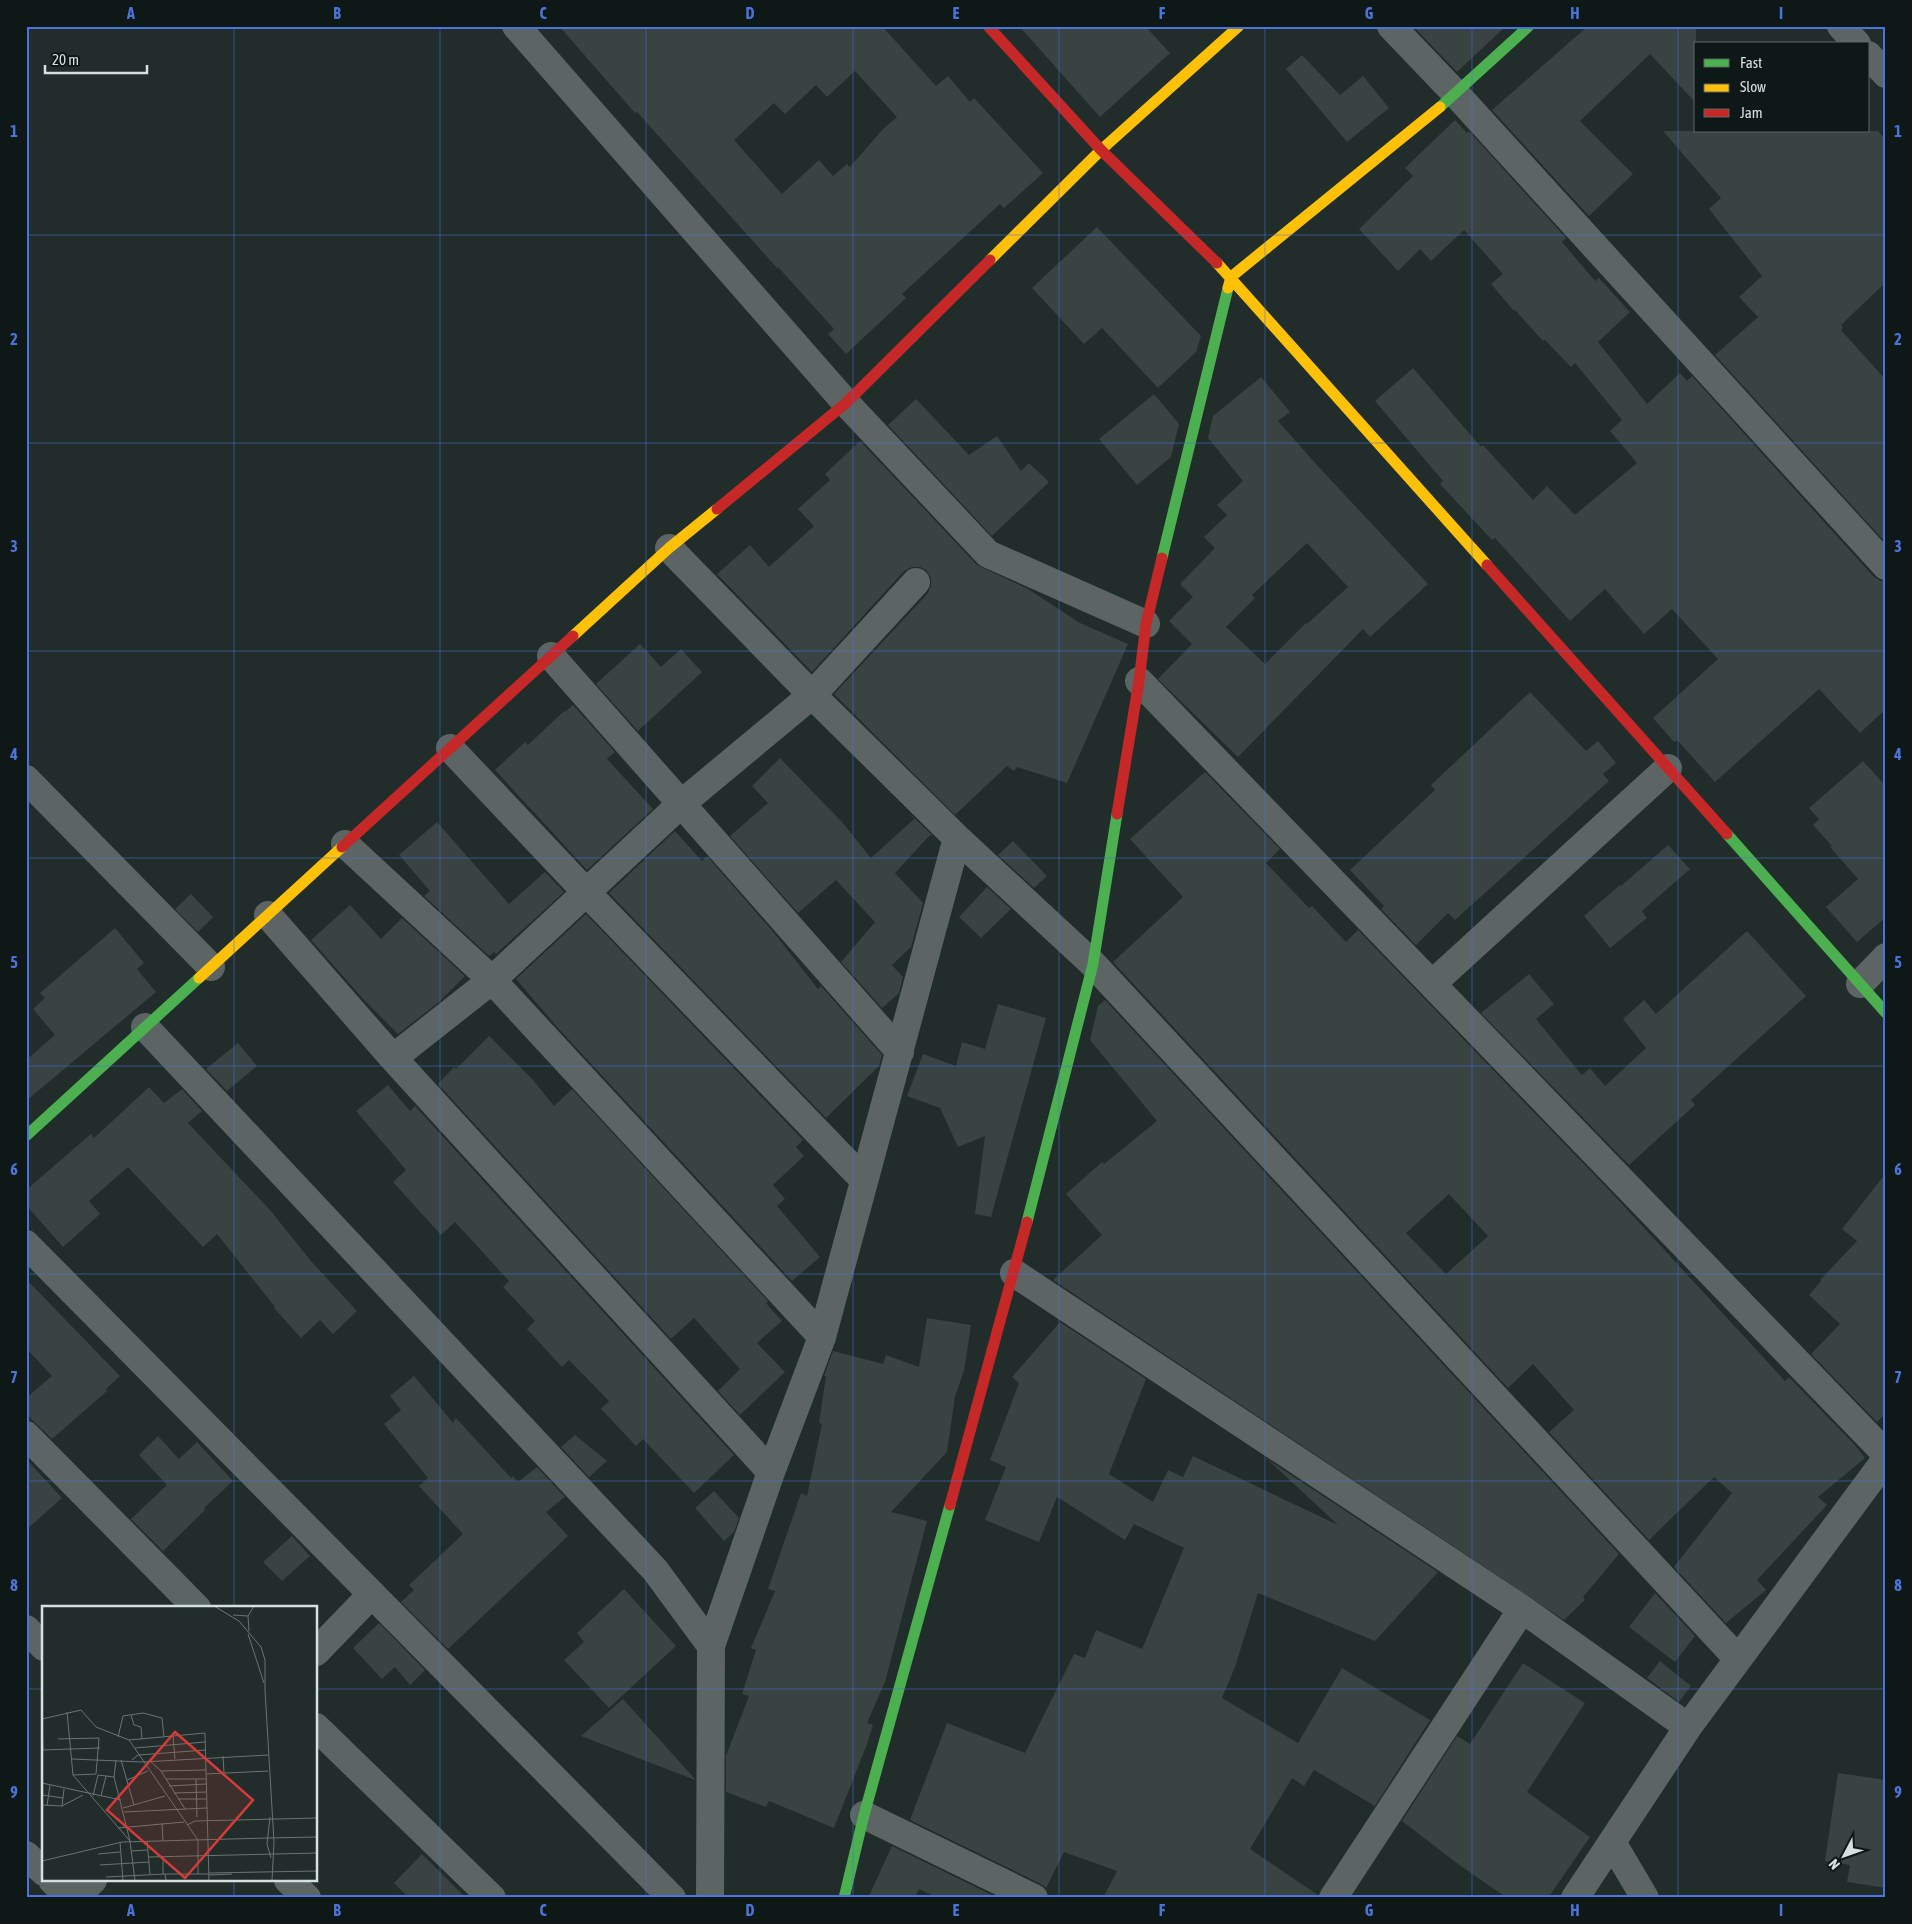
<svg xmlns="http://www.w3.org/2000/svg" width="1912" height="1924" font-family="'Asap Condensed',sans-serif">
<rect width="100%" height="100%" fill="#212d2a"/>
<path fill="#384342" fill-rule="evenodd" d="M559,26H882L936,86L948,76L970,102L974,98L1043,173L1004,208L1000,204L926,272L902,294L906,298L846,354L828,334L834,329L778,267L777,268L637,112L635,113ZM855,71L897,117L882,130L850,167L847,164L833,176L819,160L782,194L734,140L774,103L785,114L816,85L827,97Z
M1019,26H1145L1170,53L1100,117Z
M1413,26H1506L1457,72Z
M1588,26H1696V103L1650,54L1580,121L1633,174L1589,216L1492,110Z
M1302,55L1340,95L1363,76L1389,108L1347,142L1286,69Z
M1455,120L1467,133L1469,131L1566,238L1562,242L1595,281L1599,278L1630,312L1598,342L1647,404L1680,373L1687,381L1692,376L1874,577L1881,581H1886V709L1860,733L1819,689L1715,782L1677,740L1674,742L1653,718L1718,659L1672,609L1644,634L1605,589L1570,621L1495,538L1492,540L1440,484L1443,481L1375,401L1413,368L1481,447L1483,445L1533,500L1547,486L1575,515L1637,463L1610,431L1622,420L1575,363L1571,367L1545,340L1543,341L1515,310L1514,311L1491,284L1503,274L1464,230L1431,261L1420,249L1398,271L1359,229L1413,176L1405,168Z
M1663,131H1878L1886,140V282L1841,325L1843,328L1841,330L1886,380V543L1715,355L1758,317L1739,297L1762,276L1709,209L1721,198Z
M1097,227L1201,336L1196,352L1158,388L1102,328L1084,344L1032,288Z
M1261,377L1290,412L1278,421L1315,463L1428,584L1370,637L1363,629L1238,757L1158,679L1192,644L1169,621L1193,597L1180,584L1215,548L1204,537L1227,515L1217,505L1243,481L1208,438L1213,416ZM1307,543L1348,587L1307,624L1306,623L1265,664L1226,627L1255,598L1252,595Z
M1154,394L1179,424L1171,457L1137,485L1099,439Z
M916,399L969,455L997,436L1021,471L1029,463L1049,482L992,536L888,425Z
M860,441L977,565L1028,589L1080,623L1128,644L1067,783L1017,767L1014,771L1007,766L955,815L834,694L928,593L931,586V578L926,570L920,567H912L904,571L812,672L717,574L750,545L769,567L814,526L798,509L830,480L825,474Z
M640,644L661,667L681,649L702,672L638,731L596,684Z
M1530,692L1586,751L1598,741L1616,763L1603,774L1609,781L1455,920L1448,913L1416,945L1381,909L1384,906L1350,870L1435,790L1431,785Z
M573,705L615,752L607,759L653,809L587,870L495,770L525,742L528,745L564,711L565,712Z
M780,758L842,822L871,858L914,819L910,814L933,836L930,835L895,873L923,903L911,947L892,965L903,977L899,993L882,1008L841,962L875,922L836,880L798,913L730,836L768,803L752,786Z
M1863,761L1886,786V917L1857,942L1826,907L1858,879L1830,847L1832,846L1813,825L1819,819L1809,808Z
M1205,772L1280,849L1266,863L1309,908L1312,906L1346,942L1358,930L1612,1193L1785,1381L1789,1377L1855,1445L1865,1458L1818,1497L1827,1505L1757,1580L1766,1590L1726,1623L1674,1567L1732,1493L1714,1477L1649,1540L1549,1432L1574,1410L1533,1364L1508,1388L1113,962L1183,897L1130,839ZM1449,1194L1488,1236L1446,1274L1406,1233Z
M437,822L509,904L545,872L564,892L496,954L494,952L489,956L488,955L424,896L430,891L399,855Z
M675,831L702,861L707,856L775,934L818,989L821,986L882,1055L879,1066L826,1118L609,893Z
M1013,841L1047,876L1034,888L998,855Z
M1668,845L1690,869L1642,911L1647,918L1610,948L1584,916L1620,885L1621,886Z
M987,887L1011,909L981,938L959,917Z
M191,894L213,917L198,932L175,909Z
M350,905L381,939L402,918L465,976L439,1002L398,1034L364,1000L311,940Z
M586,914L803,1140L796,1147L804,1156L773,1185L785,1199L777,1206L820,1257L792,1281L558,1028L516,979Z
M115,928L144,963L137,969L156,992L26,1101V1060L55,1035L33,1009L45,998L40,993Z
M1747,931L1806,996L1691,1100L1695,1105L1629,1165L1481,1013L1529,974L1554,1004L1536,1019L1582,1075L1590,1068L1605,1086L1646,1048L1623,1019L1644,1000L1656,1014Z
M1105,1000L1619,1554L1583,1597L1585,1600L1564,1620L1053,1280L1102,1235L1066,1194L1102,1162L1104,1164L1157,1121L1090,1040L1098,1006Z
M998,1004L1046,1018L991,1217L975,1214L985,1136L958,1147L940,1108L907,1096L923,1054L956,1066L962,1042L985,1049Z
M489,1036L533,1080L554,1106L572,1089L768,1301L766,1303L782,1321L757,1343L785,1372L740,1415L718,1391L740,1369L694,1318L671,1339L438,1084L454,1067L456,1069Z
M238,1043L257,1066L227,1091L206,1069Z
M388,1085L410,1111L415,1106L734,1455L694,1493L643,1439L636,1446L601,1409L609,1401L569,1360L562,1367L527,1329L535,1321L503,1287L509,1281L455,1222L441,1235L393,1182L406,1170L356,1111Z
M149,1087L164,1103L182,1089L202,1111L188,1123L270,1210L311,1261L357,1311L333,1334L320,1320L301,1338L274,1308L275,1307L217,1234L203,1247L128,1167L89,1201L100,1214L63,1247L26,1205V1190L91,1134L94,1138Z
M1886,1173V1413L1877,1422L1811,1354L1840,1324L1809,1295L1821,1281L1820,1280L1857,1241L1842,1229Z
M26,1279L120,1376L106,1389L107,1391L52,1439L26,1414V1398L52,1376L26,1348Z
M927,1318L971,1325L964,1371L955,1396L947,1452L891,1512L927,1521L885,1682L867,1723L873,1725L867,1744L834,1828L769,1801L766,1807L726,1792V1756L749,1696L742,1694L756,1650L751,1648L775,1591L768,1589L801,1493L807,1496L822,1424L819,1423L826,1376H824L833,1351L883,1364L886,1355L919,1367Z
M1060,1322L1146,1379L1109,1474L1153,1502L1168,1470L1183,1477L1193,1456L1338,1525L1267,1459L1438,1572L1375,1641L1258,1593L1235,1667L1222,1698L1298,1743L1342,1668L1430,1720L1375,1806L1314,1770L1304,1786L1292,1778L1250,1849L1318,1895L1317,1898H1103L1117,1871L1064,1852L1046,1888L1041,1884L910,1820L947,1723L1025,1753L1074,1654L1085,1658L1096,1630L1142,1649L1184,1548L1134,1524L1125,1540L1057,1497L1039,1542L985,1520L1006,1467L990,1460L1019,1383L1012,1377Z
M414,1376L453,1423L456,1418L511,1478L513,1476L518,1482L537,1467L565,1497L546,1512L568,1536L448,1649L401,1602L414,1590L409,1585L463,1534L419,1486L428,1478L384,1424L401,1410L390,1396Z
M575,1435L607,1461L589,1477L561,1447Z
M158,1436L179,1459L197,1442L233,1481L204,1508L205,1510L163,1551L131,1519L167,1485L139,1455Z
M26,1459L62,1498L26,1530Z
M714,1491L739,1518L734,1532L724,1541L695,1508Z
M292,1536L310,1556L282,1581L263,1562Z
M624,1589L676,1646L609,1708L564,1660L584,1642L577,1633Z
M1655,1593L1695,1636L1675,1662L1629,1627Z
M379,1623L425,1670L410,1685L395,1667L382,1679L353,1648Z
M1660,1661L1691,1686L1679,1702L1647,1678Z
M1523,1663L1585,1703L1527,1792L1590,1837L1548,1898H1507L1458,1864L1402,1821L1457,1736L1470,1744Z
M623,1699L695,1779V1780L581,1736Z
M1838,1773L1886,1780V1888L1847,1882L1850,1865L1825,1861Z
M892,1846L998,1898H938L919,1889L915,1898H868Z
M422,1854L466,1898H409L394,1883Z"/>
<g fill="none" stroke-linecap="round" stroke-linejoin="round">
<path stroke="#5c6563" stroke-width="28" d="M516,26L846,403L988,554L1146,624
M1391,26L1456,94L1886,566
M1841,26L1857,44
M1868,55L1886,74
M669,548L812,695L957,838L1093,964L1738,1659
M551,656L900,1052
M1139,681L1886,1454
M450,748L587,893L864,1180
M26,779L211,967
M345,844L492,980L822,1337
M268,915L393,1058L771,1472
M1432,984L1668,768
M1860,984L1886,957
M145,1027L655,1570L711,1646
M393,1058L492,980L681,804L812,695L916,582
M26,1244L672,1898
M1014,1273L1522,1609L1688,1727
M26,1435L197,1608
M26,1629L44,1647
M316,1652L372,1594
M316,1727L492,1898
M864,1815L1034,1898
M1612,1842L1645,1898
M26,1855L44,1872
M52,1880L70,1898
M288,1880L307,1898
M75,1898L93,1880
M710,1898L711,1646L771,1472L822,1337L957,838
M1333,1898L1522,1609
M1575,1898L1688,1727L1886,1459"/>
<path stroke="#4caf50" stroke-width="11" d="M1440,107L1529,26
M1162,558L1228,288
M1727,834L1886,1013
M26,1136L199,978
M1027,1222L1093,964L1117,814
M844,1898L864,1815L950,1505"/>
<path stroke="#ffc107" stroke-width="11" d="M990,260L1101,150L1239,26
M1217,263L1487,565
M1228,288L1231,277L1440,107
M573,636L669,548L717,509
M199,978L342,847"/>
<path stroke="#c62828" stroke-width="11" d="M988,26L1101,150L1217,263
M717,509L846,403L990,260
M1487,565L1727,834
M1117,814L1139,681L1146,624L1162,558
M342,847L573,636
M950,1505L1027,1222"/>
</g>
<path fill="none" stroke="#4b73d9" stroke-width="1" stroke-opacity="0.55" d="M234,26V1608M440,26V1898M646,26V1898M853,26V1898M1059,26V1898M1265,26V1898M1472,26V1898M1678,26V1898M26,235H1886M26,443H1886M26,651H1886M26,858H1886M26,1066H1886M26,1274H1886M26,1481H1886M26,1689H44M316,1689H1886M234,1880V1898"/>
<g transform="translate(42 1606)">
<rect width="275" height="275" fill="#212d2a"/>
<path fill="none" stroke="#697572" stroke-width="1" d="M172,0L197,15L219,41L223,54V84M191,9L206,10M207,25L206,10L212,0M206,28L222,77M223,84L232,236L230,275M25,106L31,169L88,235M89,109L92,119L99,121L100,133M0,113L39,104L54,121L87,134L156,234V268M0,113L1,144M131,130L133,153M76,131L81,110L101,107L120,112L122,131M16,133L57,132L54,168L31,169M87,134L163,127L167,275M93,142L163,136M0,144L58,142M181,150L182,167M30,153L100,156L226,149M74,154L72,171L88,235L93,275M79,154L92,199M90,154L96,149L164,144M107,154L119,165L143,203M119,165L164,164M164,168L226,165M56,169L72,171M124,173H164M154,173L155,211M85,174L106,165M0,177L79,194M127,180L164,178M132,187L165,186M0,189L21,192M51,190L56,169M59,190L64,170M136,193H165M0,199L20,200L41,189M5,200L8,179M20,200L22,183M81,202L123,190M82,206L165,202M228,211L225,238L229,252M120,217L121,235M145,219L153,215L275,212M76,222L142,216M225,232L275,231M105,235L108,268M78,236L81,275M89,245L105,244M56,248L78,246M107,251L275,247M121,251V268M0,255L80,236L225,232M58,259L107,256M167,267L275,265M123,268H167M167,269L190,268M64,271L123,268L124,274"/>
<path fill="#d63a3a" fill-opacity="0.15" stroke="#d63a3a" stroke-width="2.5" d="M133,126L211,194L143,272L65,204Z"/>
<rect width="275" height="275" fill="none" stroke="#d4e1dd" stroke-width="2.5"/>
</g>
<rect width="1912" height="1924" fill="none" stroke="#0e1816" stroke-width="55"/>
<rect x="1694" y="42" width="175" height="90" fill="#0e1816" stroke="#5d6866"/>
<rect x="1704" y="59" width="25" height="8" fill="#4caf50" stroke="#5d6866"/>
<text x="1740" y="68" font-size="15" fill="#d4e1dd">Fast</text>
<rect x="1704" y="84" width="25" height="8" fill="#ffc107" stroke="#5d6866"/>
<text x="1740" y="92" font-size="15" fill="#d4e1dd">Slow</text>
<rect x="1704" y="109" width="25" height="8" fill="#c62828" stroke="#5d6866"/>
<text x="1740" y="118" font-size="15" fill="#d4e1dd">Jam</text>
<g transform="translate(1844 1856) rotate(229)" stroke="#0e1816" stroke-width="4" paint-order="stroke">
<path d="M0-4L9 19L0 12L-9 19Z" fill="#d4e1dd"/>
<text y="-8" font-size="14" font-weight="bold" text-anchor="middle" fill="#d4e1dd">N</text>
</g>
<path d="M45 65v8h102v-8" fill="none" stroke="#d4e1dd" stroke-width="2.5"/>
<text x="52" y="65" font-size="15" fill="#d4e1dd" stroke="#0e1816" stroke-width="4" paint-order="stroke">20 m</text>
<rect x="28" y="28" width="1856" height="1868" fill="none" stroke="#4b73d9" stroke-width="2"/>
<g font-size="16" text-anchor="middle" font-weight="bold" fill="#4b73d9">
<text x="131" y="19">A</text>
<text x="337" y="19">B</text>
<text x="543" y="19">C</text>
<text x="750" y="19">D</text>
<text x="956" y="19">E</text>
<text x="1162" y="19">F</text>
<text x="1369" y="19">G</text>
<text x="1575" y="19">H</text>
<text x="1781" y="19">I</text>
<text x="14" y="137">1</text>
<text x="1898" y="137">1</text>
<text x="14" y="345">2</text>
<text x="1898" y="345">2</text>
<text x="14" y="552">3</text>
<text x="1898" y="552">3</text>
<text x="14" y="760">4</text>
<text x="1898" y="760">4</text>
<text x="14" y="968">5</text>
<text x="1898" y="968">5</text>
<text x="14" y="1175">6</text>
<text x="1898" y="1175">6</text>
<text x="14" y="1383">7</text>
<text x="1898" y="1383">7</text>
<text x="14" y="1591">8</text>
<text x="1898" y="1591">8</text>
<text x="14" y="1798">9</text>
<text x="1898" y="1798">9</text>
<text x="131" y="1916">A</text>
<text x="337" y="1916">B</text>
<text x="543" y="1916">C</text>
<text x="750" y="1916">D</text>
<text x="956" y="1916">E</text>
<text x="1162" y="1916">F</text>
<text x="1369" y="1916">G</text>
<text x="1575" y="1916">H</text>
<text x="1781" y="1916">I</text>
</g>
</svg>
